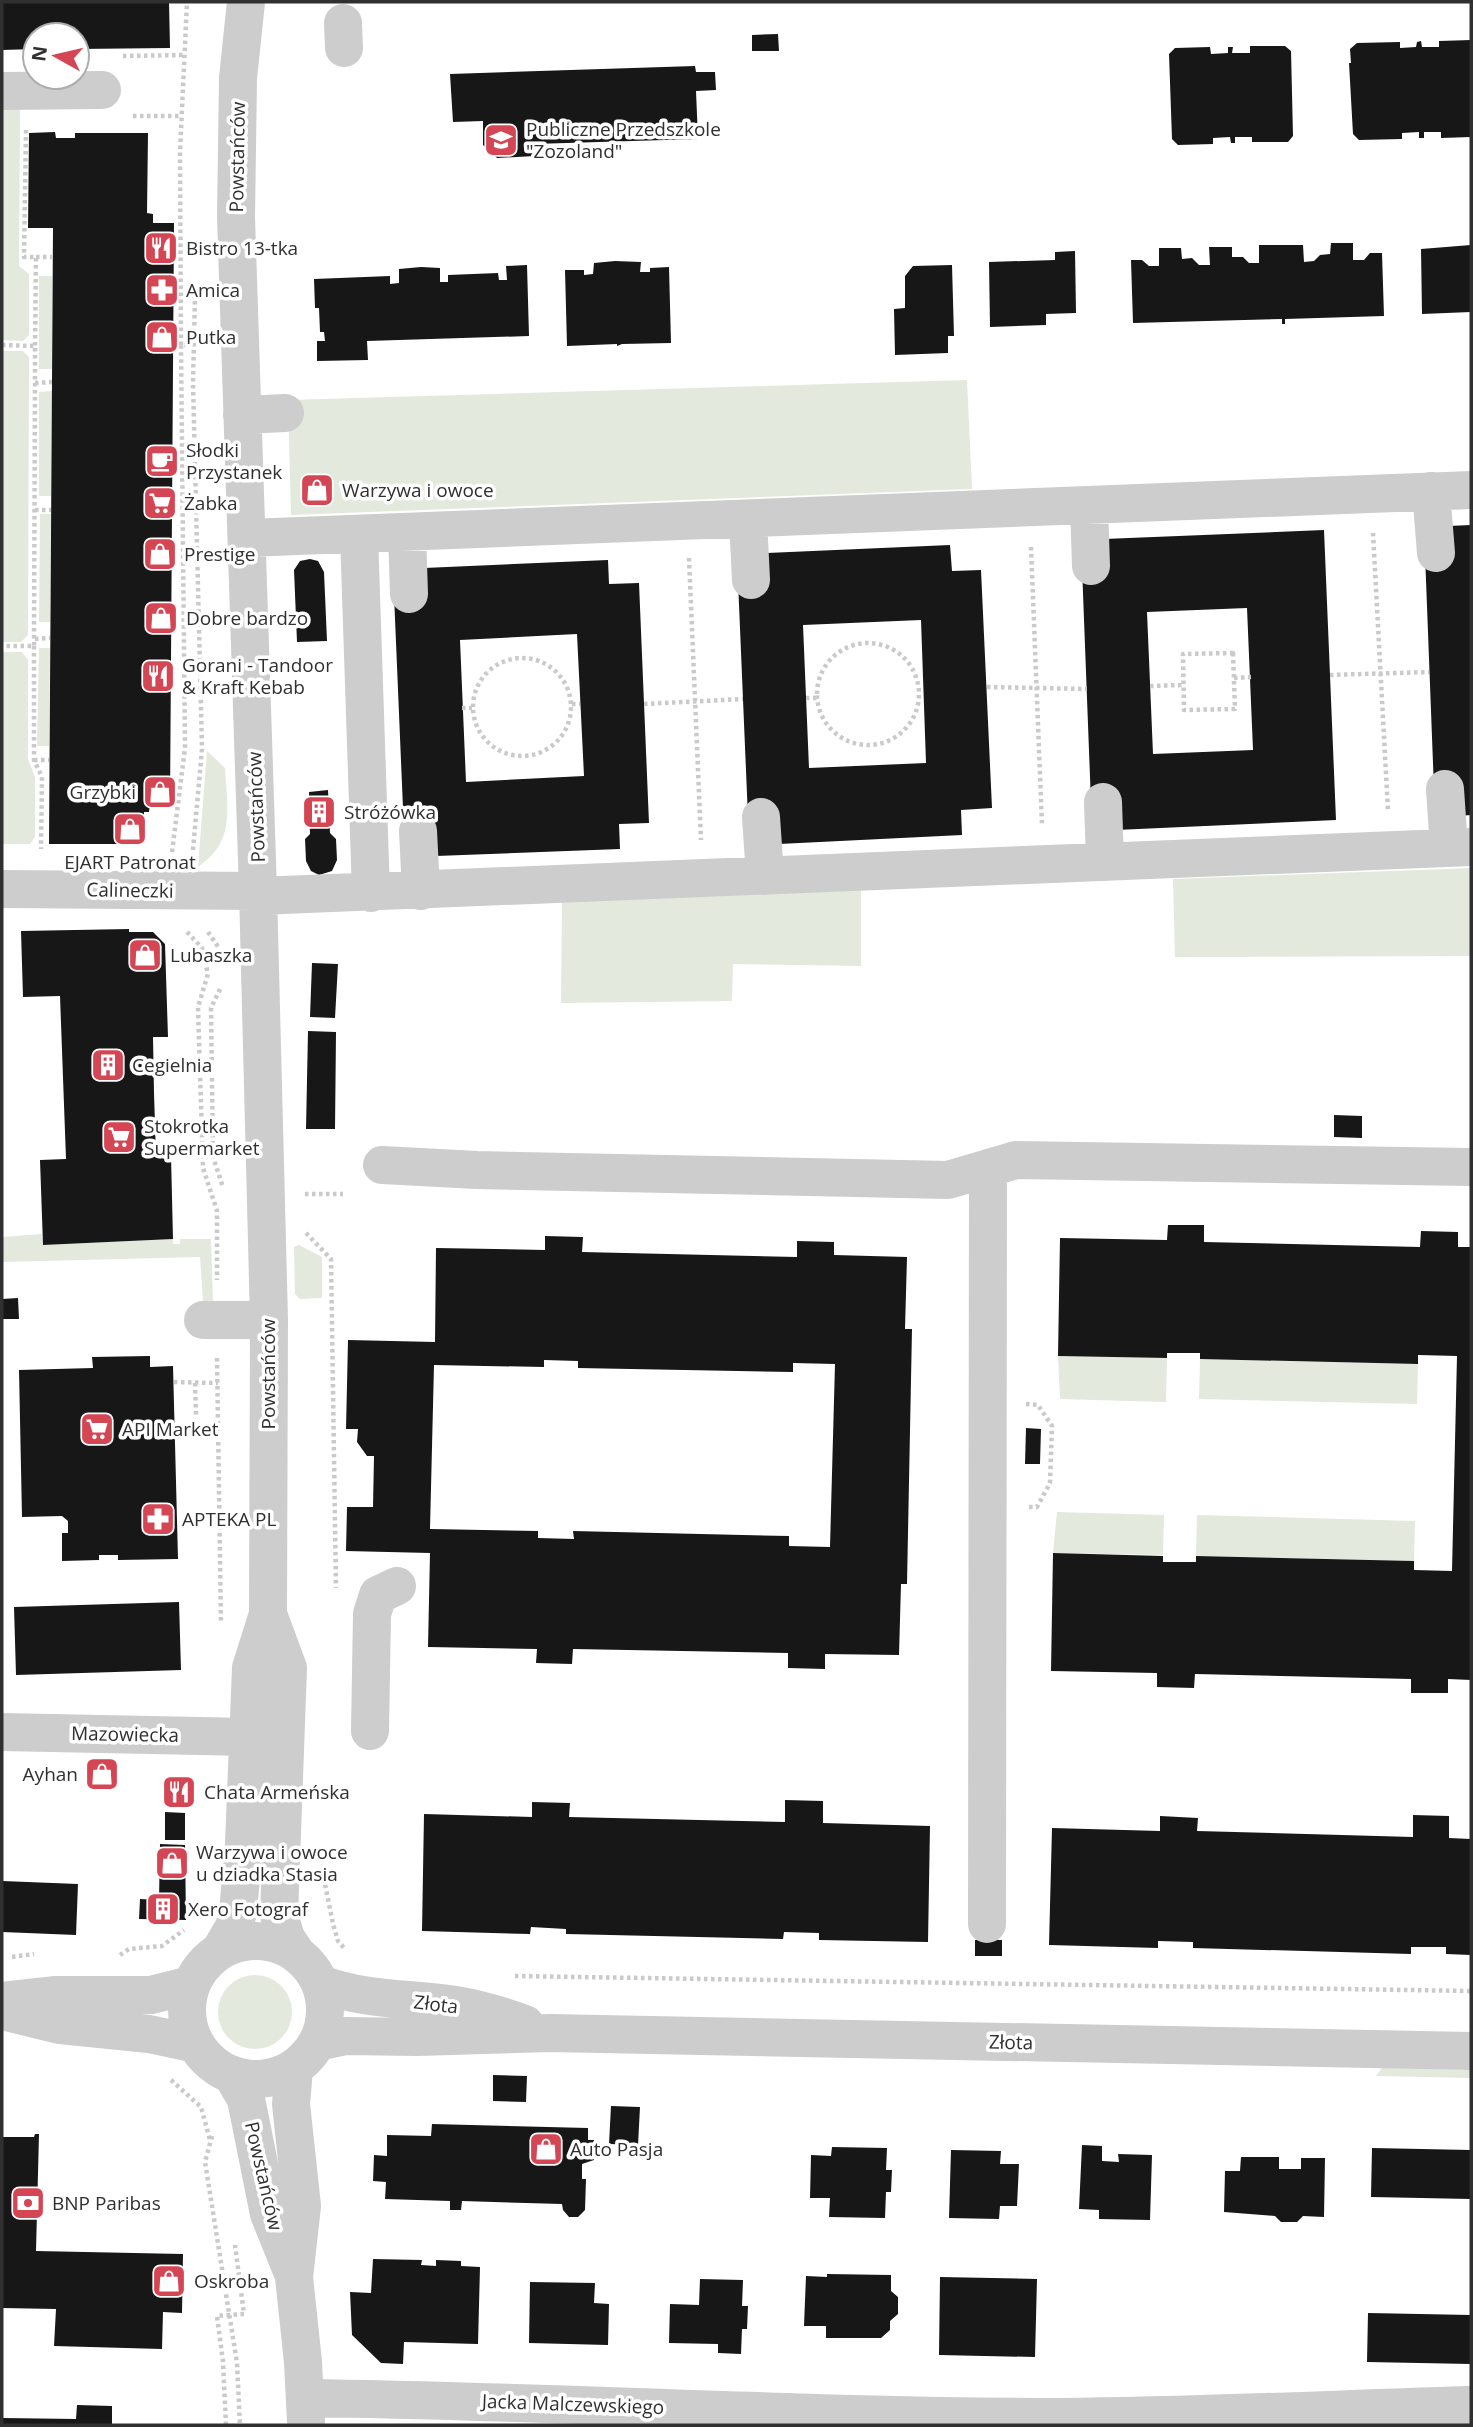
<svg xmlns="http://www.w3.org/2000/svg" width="1473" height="2427" font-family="'Open Sans',sans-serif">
<rect width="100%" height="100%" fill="#fff"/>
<path fill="#e3e9dd" d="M20,107L19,266L29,274V335L23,341L2,340V108Z
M39,276H52V369H39Z
M2,351H23L29,357L28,635L21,642H2Z
M967,380L972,489L291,515L288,400Z
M52,391L51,496H39V392Z
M40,514H51L50,622H39Z
M39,648H50L49,746H37Z
M2,652H22L28,660V759L35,777V837L30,844H2Z
M207,751L225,768C227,809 236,841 198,867Z
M1471,868V956L1175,957L1173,879Z
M861,890V966L733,964L732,1001L561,1003L562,901Z
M42,1234L43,1245L173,1239V1244H180V1239H211L213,1302H203L200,1257L2,1262V1237Z
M299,1245L322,1257V1298L300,1299L295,1294L294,1247Z
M1058,1356L1167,1358L1166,1402L1060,1399Z
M1200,1359L1418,1364L1417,1404L1199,1399Z
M1057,1512L1164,1515L1163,1555L1053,1553Z
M1197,1515L1415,1521L1414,1561L1196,1556Z
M218 2012a37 37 0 1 1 74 0a37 37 0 1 1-74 0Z
M1382,2068L1471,2070V2078L1376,2076Z"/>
<path fill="#171717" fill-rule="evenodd" d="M2,2H169L170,48L77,49V35H35V49L2,50Z
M778,34L779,51H752V35Z
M1471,40V137L1441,138V132H1424V138H1419V132L1402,133V139L1359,140L1353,134L1349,63H1351L1350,49L1357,43L1400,42V48L1416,47L1417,42L1421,41L1422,47H1439V41Z
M1250,46H1285L1291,51L1293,136L1288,142H1252V137H1235V143H1231L1230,137L1213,138V144L1178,145L1172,139L1169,54L1175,48L1210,47L1211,54L1228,53V47H1233L1232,53H1250Z
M695,66L696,72H715L716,90L696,91L698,139L534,144L535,156L497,158L483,145V121L453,122L450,74Z
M55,132L56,138H75V133H148L147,213L153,214V223H174L170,804H150L149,812H144L143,844H49L53,228H28L29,133Z
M1331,243H1353V260H1364L1370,253H1382L1384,316L1285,319V324H1282V319L1133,323L1131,260H1142L1149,266H1159V248H1181L1182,259L1192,258L1199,265H1210L1209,247H1232V257H1243L1249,263H1259V245H1303L1304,262L1314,261L1320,255L1330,254Z
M1471,245V312L1422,314L1421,249Z
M1075,251L1076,313L1046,314V325L990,327L989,262L1055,260V252Z
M615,261L641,262L640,272H650V268L669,267L671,343L622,344L617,346V344L567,346L565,270H584V275L593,274L594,263Z
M527,265L529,336L367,341L368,360L317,361V341H325L324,332H320L319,308H315L314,279L390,276V284L399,283V269L421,267L440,268V282H448V275L498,273L499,280H507L506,266Z
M952,265L954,336H948V353L895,355L894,309L905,308V276L913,266Z
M1471,525V815L1459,816L1434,789L1425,554L1448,526Z
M1324,530L1336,820L1116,830L1091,803L1082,567L1104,539ZM1247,608L1253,750L1153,754L1147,612Z
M950,545L952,571L981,570L992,808L961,810L962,835L779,844L748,818L738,581L767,553ZM921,620L926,763L809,768L803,625Z
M310,559L318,561L324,572L327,641L297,642L294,570L300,561Z
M608,560L609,584L639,583L649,823L619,824L620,849L436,856L404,832L394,595L424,568ZM577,634L584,776L466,782L460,640Z
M328,790L330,833L336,839L337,860L332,871L319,875L311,871L306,861L305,839L310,834L309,792Z
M129,929V932H153L165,944L168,1037H153L154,1093L156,1156H171L173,1239L43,1245L40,1160L66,1159L60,996L23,997L21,931Z
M312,963L338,964L335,1018L310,1017Z
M308,1031L336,1032L335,1129H306Z
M1334,1115L1362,1116V1138L1334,1137Z
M1168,1225H1204V1242L1420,1247L1421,1231L1458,1232V1247H1471V1680L1448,1679V1693H1411V1679L1195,1674L1194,1688L1157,1687V1673L1051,1671L1053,1553L1163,1556V1562H1196V1556L1414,1561V1570L1452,1571L1457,1356L1418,1355V1364L1200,1359V1353H1167V1358L1058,1356L1060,1238L1167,1240Z
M545,1236L583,1237L582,1252L797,1257V1241L834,1242V1255L907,1257L905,1329H912L907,1584H901L899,1655L825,1654V1669L788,1668V1653L573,1649L572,1664L536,1663L537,1649L428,1647L430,1553L346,1551L347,1507H373L374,1456H367L357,1442L358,1429H346L348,1340L435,1342L436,1248L545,1250ZM544,1360L578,1361V1368L793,1372V1363L835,1364L830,1547L789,1546V1536L573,1531L574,1539L538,1538V1531L430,1529L434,1365L544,1367Z
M18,1298L19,1319H2V1299Z
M150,1356V1367L173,1366L178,1559L118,1560V1555H99V1560L62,1561V1533H68V1521L62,1516L22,1517L19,1370L93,1368L92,1357Z
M1026,1428L1041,1429L1040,1464H1025Z
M179,1602L181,1670L16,1675L14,1607Z
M172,1778L188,1779L187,1807L170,1806Z
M785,1800L823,1801V1823L930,1826L928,1942L819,1940V1933L784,1932L783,1939L566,1934V1929L531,1927L530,1934L422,1931L424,1814L532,1817V1802L570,1803L569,1817L785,1822Z
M165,1812L185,1813V1840H165Z
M1413,1815L1449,1816V1838L1471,1839V1955L1446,1954V1947H1411V1954L1193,1948V1942L1158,1941V1948L1049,1945L1052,1828L1160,1831V1816L1198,1818L1197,1831L1413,1837Z
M160,1844L185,1845L186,1920L139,1919L140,1899L159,1900Z
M2,1881L78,1884L76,1935L2,1932Z
M975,1940H1002V1956H975Z
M493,2075L527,2076L526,2102L493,2101Z
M611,2106L640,2107L638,2145L609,2144Z
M432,2124L588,2128V2140H594V2160L582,2164V2179H586L585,2210L578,2217H569L563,2210L562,2204L462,2201L461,2210H450V2201L385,2199L386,2182L373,2181L374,2155L387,2156V2135L431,2136Z
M35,2134H39L36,2251L183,2254L182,2313L163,2312L162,2349L54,2346L56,2309L2,2308V2137H34Z
M1082,2145L1102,2146V2161L1119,2162L1118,2154L1152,2155L1150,2220L1099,2219V2210L1079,2209Z
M832,2147L887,2148L886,2170H892L891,2192H886L885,2218L829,2217L830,2198H810L811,2155L831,2156Z
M1372,2148L1471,2150V2199L1371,2197Z
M951,2150L1001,2151L1000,2164H1019L1017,2206H1000L999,2219L949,2218Z
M1241,2157H1279V2169H1301V2158H1325L1324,2217L1303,2216L1297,2222H1281L1275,2216L1224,2212L1225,2171H1240Z
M373,2259L422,2260L421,2265L436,2266V2260L461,2261V2266L480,2267L478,2344L404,2342L403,2364L381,2363L352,2335L350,2292L371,2293Z
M827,2274L891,2275V2291L898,2297V2314L890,2321V2330L881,2338H826V2326H804L806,2276L827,2277Z
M940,2277L1037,2279L1035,2357L939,2355Z
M700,2279L743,2280L742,2306H748L747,2329H742L741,2354L718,2353V2344L669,2343L670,2304L699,2305Z
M530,2282L595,2283L594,2303L609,2304L608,2345L529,2343Z
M1368,2313L1471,2315V2364L1367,2362Z
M77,2405L112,2406V2425H2V2418L76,2419Z"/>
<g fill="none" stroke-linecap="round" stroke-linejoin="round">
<path stroke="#cacaca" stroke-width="4.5" stroke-dasharray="3.5 3.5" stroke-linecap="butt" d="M123,56L185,55
M133,116H182
M26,130L24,257H36L35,346
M36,257H52
M2,345L35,346V383L34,646H2
M181,345L180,152L187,2
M35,383L52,382
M35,510H51
M1373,533L1388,811
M1031,547L1042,825
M689,558L701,840
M35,639L50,638
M817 694a51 51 0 1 1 102 0a51 51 0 1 1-102 0Z
M34,646V760L42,777L41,849
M1233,653L1235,709L1184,710L1183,654Z
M473 707a49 49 0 1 1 98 0a49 49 0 1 1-98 0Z
M1330,675L1429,672
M1234,678L1251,677
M1150,686L1183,685
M987,687L1087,689
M806,698H817
M572,704H580
M644,704L743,699
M462,708H472
M34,760H49
M193,850L202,749L193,383L195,296
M172,852L185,748L181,345H187
M187,932L202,948L208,974L198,1007L203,1168L217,1211V1280
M208,932L219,948
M220,989L211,1008L213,1157L223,1187
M305,1194H343
M306,1233L331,1259L336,1588
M217,1358L221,1623
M174,1382L218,1383
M195,1383L196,1415
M1026,1404L1038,1405L1052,1426L1050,1483L1037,1507H1027
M321,1879L325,1884L333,1924L338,1941L345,1949
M120,1955L129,1949L162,1946L184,1930
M12,1957L34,1954
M515,1976L1471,1991
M171,2080L201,2107L210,2140
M212,2136L205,2162L237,2363L240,2425
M226,2425L223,2362L217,2316L244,2314L235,2245"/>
<path stroke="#cdcdcd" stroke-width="38" d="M343,23L344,48
M2,91L102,90
M242,415L285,413
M1431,491L1436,553
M1089,505L1091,566
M748,519L751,580
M407,533L409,594
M359,535L371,893
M247,538L1471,490
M1445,789L1449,848
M1103,802L1105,862
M761,817L765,876
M418,831L421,891
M2,889L258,891
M258,896L1471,847
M382,1165L477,1170L948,1180L1016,1160L1471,1167
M203,1320H269
M268,1614L288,1668L279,1915L286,1938L296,1953
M370,1731L372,1614L378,1595L397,1586
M2,1732L249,1737
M987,1924L988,1168
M187 2010a69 69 0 1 1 138 0a69 69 0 1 1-138 0Z
M220,1951L234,1927L238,1912L244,1844L251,1668L268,1614L269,1320L258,891L236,217L238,78L246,2
M321,1984C367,2001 409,1998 456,2005C480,2009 503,2016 525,2024
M2,2001L56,1995H151L191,1985
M2,2011L60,2025L149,2034L196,2044
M318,2042L346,2036L417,2037L550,2033L1471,2051
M294,2069L291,2104L302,2206L294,2277L303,2362L306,2422
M232,2075L246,2099L269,2214L292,2271
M305,2398C557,2401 809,2417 1061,2417C1198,2416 1335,2409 1471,2405"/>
</g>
<defs>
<g id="school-square" transform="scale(1.75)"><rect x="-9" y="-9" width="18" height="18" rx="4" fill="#d44653" stroke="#fff"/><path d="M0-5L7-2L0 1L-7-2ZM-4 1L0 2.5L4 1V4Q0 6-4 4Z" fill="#fff"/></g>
<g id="restaurant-square" transform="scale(1.75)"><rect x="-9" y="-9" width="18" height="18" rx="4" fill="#d44653" stroke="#fff"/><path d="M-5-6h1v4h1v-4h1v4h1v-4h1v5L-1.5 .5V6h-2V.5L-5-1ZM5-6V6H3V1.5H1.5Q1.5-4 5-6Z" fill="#fff"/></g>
<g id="pharmacy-square" transform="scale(1.75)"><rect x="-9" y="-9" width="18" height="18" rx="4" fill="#d44653" stroke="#fff"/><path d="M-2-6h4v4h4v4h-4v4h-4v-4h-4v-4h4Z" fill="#fff"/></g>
<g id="shop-square" transform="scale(1.75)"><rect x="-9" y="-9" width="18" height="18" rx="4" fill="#d44653" stroke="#fff"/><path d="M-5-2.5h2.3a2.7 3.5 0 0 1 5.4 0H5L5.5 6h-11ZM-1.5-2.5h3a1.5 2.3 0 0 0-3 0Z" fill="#fff"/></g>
<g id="cafe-square" transform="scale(1.75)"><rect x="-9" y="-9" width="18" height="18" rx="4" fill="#d44653" stroke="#fff"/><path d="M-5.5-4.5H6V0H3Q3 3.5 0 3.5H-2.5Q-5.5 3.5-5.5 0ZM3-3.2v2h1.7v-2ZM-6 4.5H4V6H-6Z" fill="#fff"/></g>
<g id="supermarket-square" transform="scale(1.75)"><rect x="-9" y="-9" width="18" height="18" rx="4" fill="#d44653" stroke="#fff"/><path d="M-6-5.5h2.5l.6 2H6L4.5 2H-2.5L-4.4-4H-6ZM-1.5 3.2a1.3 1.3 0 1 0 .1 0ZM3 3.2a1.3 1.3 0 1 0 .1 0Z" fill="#fff"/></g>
<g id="building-square" transform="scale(1.75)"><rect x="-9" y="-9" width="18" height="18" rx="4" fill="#d44653" stroke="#fff"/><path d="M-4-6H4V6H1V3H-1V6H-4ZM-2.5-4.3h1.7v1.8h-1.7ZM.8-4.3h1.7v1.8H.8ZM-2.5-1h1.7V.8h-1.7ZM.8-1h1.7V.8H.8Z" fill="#fff"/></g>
<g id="bank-square" transform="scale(1.75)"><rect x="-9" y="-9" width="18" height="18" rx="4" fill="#d44653" stroke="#fff"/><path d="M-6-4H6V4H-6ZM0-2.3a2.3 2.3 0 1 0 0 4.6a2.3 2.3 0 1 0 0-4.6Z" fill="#fff"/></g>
</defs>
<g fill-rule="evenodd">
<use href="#school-square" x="501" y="140"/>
<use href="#restaurant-square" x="161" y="248"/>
<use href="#pharmacy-square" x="162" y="290"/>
<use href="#shop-square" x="162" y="337"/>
<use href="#cafe-square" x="162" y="461"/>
<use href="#shop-square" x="317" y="490"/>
<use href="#supermarket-square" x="160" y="503"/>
<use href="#shop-square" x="160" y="554"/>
<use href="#shop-square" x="161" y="618"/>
<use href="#restaurant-square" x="158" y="676"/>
<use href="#shop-square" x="160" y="792"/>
<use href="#building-square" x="319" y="812"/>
<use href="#shop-square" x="130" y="829"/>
<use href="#shop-square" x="145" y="955"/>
<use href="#building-square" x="108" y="1065"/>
<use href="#supermarket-square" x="119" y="1137"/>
<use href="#supermarket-square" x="97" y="1429"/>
<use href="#pharmacy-square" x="158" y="1519"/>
<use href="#shop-square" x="102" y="1774"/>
<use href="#restaurant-square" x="179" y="1792"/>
<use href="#shop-square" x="172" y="1863"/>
<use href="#building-square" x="163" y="1909"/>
<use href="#shop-square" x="546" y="2149"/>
<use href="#bank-square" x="28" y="2203"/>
<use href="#shop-square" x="169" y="2281"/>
</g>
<g text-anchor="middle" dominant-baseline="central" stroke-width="7" stroke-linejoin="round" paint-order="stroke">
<g font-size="19" fill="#303030" stroke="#fff" text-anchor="start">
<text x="526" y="129">Publiczne Przedszkole<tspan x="526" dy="22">"Zozoland"</tspan></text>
<text x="186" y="248">Bistro 13-tka</text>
<text x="186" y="290">Amica</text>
<text x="186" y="337">Putka</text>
<text x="186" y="450">Słodki<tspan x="186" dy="22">Przystanek</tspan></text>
<text x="342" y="490">Warzywa i owoce</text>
<text x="184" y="503">Żabka</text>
<text x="184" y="554">Prestige</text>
<text x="186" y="618">Dobre bardzo</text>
<text x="182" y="665">Gorani - Tandoor<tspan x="182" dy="22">&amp; Kraft Kebab</tspan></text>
<text x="136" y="792" text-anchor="end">Grzybki</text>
<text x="344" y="812">Stróżówka</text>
<text x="130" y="862" text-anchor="middle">EJART Patronat</text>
<text x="170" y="955">Lubaszka</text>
<text x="132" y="1065">Cegielnia</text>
<text x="144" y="1126">Stokrotka<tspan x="144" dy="22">Supermarket</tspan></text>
<text x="122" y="1429">API Market</text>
<text x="182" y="1519">APTEKA PL</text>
<text x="78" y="1774" text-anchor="end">Ayhan</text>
<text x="204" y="1792">Chata Armeńska</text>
<text x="196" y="1852">Warzywa i owoce<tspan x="196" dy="22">u dziadka Stasia</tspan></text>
<text x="188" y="1909">Xero Fotograf</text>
<text x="570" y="2149">Auto Pasja</text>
<text x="52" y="2203">BNP Paribas</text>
<text x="194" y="2281">Oskroba</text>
</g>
<g font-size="19" fill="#303030" stroke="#fff">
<text transform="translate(237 157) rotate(-89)">Powstańców</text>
<text transform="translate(256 807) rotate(-92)">Powstańców</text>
<text transform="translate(130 890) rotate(1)">Calineczki</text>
<text transform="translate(268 1374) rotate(-90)">Powstańców</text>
<text transform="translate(125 1734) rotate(1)">Mazowiecka</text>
<text transform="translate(436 2004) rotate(7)">Złota</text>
<text transform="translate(1011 2042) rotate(1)">Złota</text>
<text transform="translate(264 2176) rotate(77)">Powstańców</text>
<text transform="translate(573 2404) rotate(2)">Jacka Malczewskiego</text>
</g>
</g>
<rect width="1473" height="2427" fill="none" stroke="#303030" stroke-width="7"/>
<g transform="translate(56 56) rotate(278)"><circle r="33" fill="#ffffff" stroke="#acacac" stroke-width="2"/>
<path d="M0-5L12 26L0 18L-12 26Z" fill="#d44653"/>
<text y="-10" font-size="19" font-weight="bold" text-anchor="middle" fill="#303030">N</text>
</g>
</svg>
